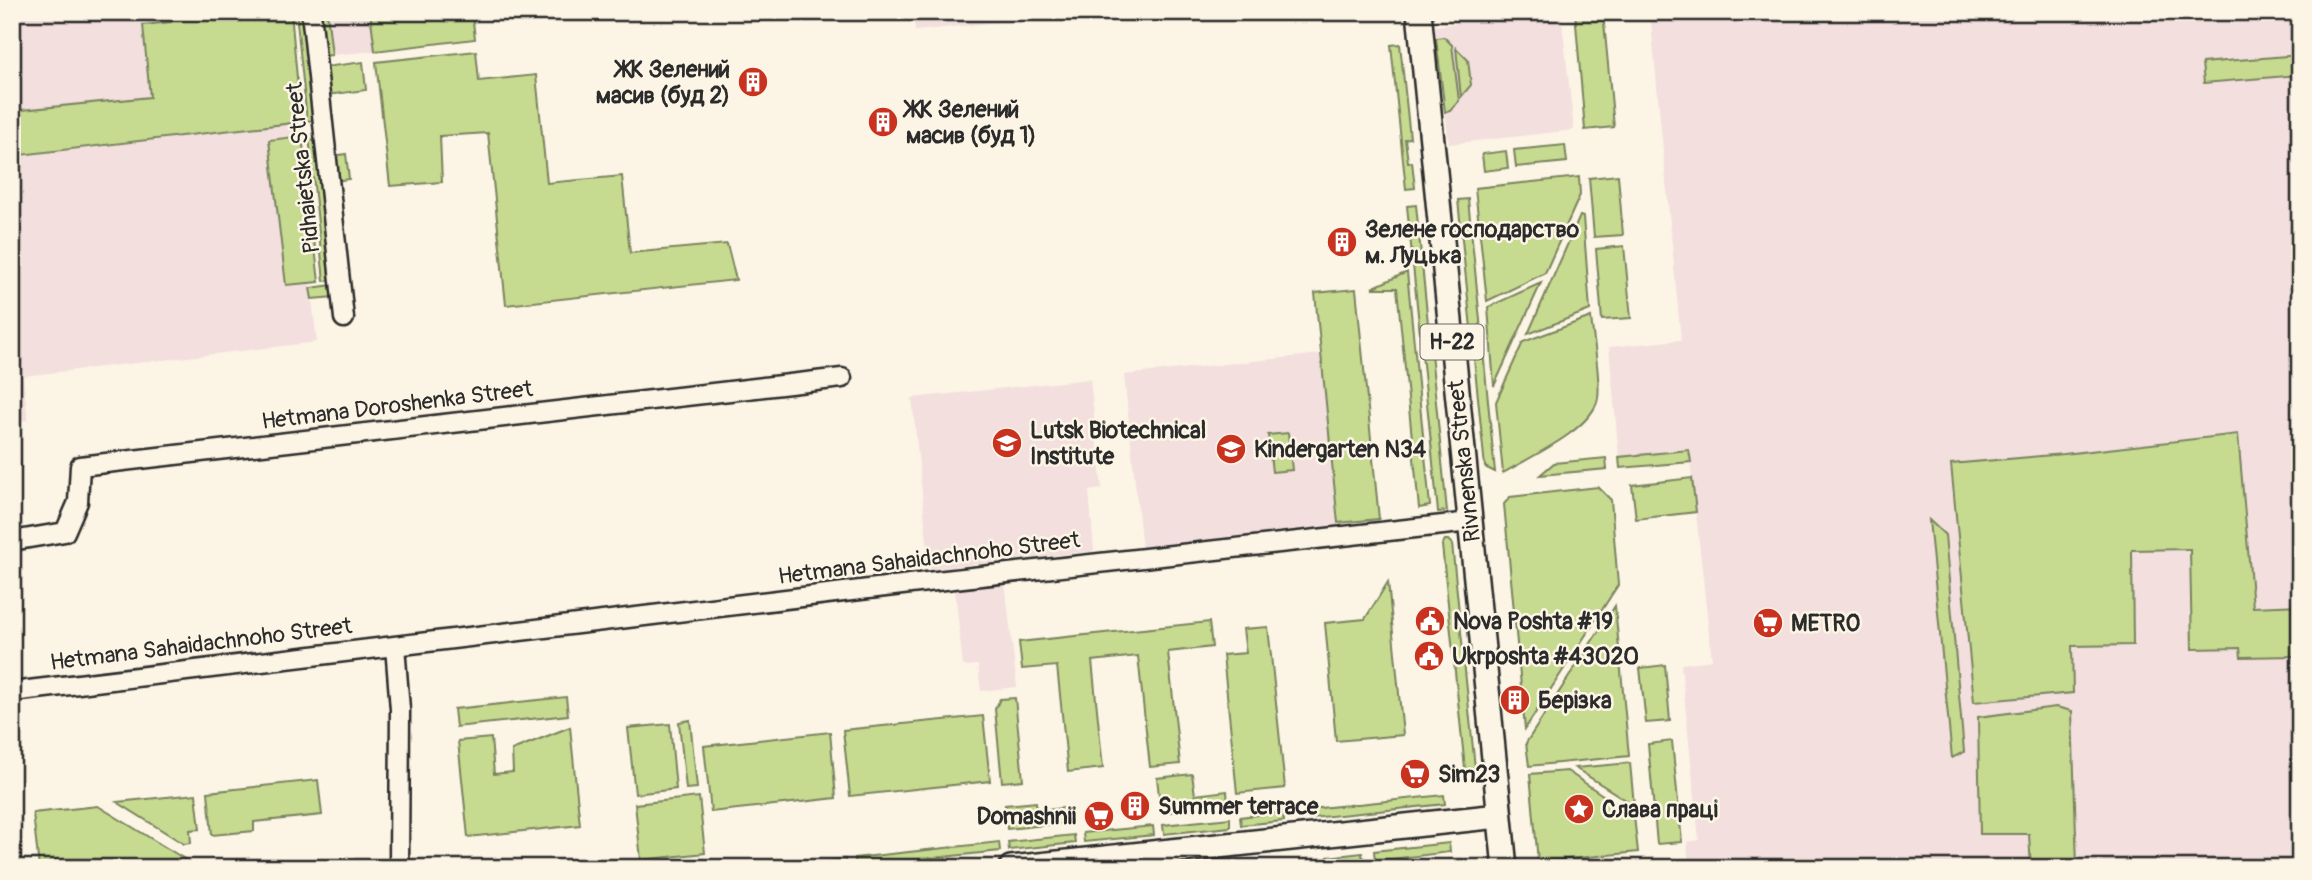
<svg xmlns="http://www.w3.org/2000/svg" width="2312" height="880" font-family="Pangolin,sans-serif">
<rect width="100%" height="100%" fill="#fcf5e5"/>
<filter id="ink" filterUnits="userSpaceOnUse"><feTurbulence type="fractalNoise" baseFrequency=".0143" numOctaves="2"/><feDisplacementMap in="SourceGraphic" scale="14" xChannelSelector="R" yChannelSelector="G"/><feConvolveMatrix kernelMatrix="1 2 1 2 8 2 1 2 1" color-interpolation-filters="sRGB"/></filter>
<g filter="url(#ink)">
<path fill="#f2dfde" d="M12,12H291L319,282L310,283L317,342L23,376L28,420L12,422Z
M327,12H370L375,51L332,55Z
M913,12H1094L915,31Z
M1456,12H1561L1574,130L1449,144L1435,26L1457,23Z
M1650,12H2300V868H1689L1687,842L1699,840L1681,664L1712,660L1689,451L1619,457L1609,347L1681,340Z
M1321,354L1338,529L1142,549L1124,375Z
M1090,379L1102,489L1089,491L1094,551L930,569L912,398Z
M1005,583L1017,687L981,691L978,665L963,666L955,589Z
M1462,857L1473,868H1388V866Z"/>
<path fill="#c7db90" stroke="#79835e" stroke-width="2" d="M171,12H291L301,122L12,156V111L150,97L143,25L171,22Z
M296,12H304L315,120L307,121Z
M318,12H327L332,55L322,56Z
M370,12H472L475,39L375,51Z
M1575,12H1603L1614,127L1585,130Z
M1444,37L1452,45L1459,101L1450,111L1445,112L1436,38Z
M1400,44L1410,138L1405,139L1408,162H1412L1415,188L1406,189L1391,45Z
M1456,48L1468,60L1471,85L1461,97Z
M476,51L479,81L536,75L547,183L622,176L630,253L727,244L736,280L506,305L488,133L440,136L442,182L390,186L376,62Z
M2300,55V75L2204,83L2202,63Z
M363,62L366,90L327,95L324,67Z
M302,136L319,282L286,285L269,140Z
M309,137L317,144L332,280L324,281Z
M1565,145L1567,162L1516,167L1514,150Z
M1506,151L1508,168L1484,171L1482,154Z
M346,154L349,179L335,181L332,156Z
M1618,175L1623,235L1594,237L1589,178Z
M1579,177L1580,195L1545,273L1487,301L1475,188Z
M1468,199L1495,472L1485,467L1458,200Z
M1416,205L1447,511L1438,512L1407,206Z
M1580,216L1583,217L1590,310L1528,334Z
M1624,246L1631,318L1602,320L1596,249Z
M1407,272L1430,506L1419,508L1397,288H1372Z
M1541,283L1494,386L1488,307Z
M333,285L334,297L312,299L310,288Z
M1356,289L1379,519L1338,523L1315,293Z
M1591,317C1593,339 1601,378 1598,398C1593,429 1530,457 1503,473L1496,402L1523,342Z
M12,422H14L20,466H12Z
M1288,433L1292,470L1272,472L1268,435Z
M2238,434L2253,607L2300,605V656L2241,657L2240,648L2192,649L2190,549L2132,550L2133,645L2072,646L2073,693L1974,702L1951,464L2064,454Z
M1689,450L1691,462L1620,468L1619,457Z
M1606,458L1607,469L1540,475L1554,463Z
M1692,478L1696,512L1636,519L1632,485Z
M1598,487L1611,500L1618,585L1525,729L1504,504L1510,497Z
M1929,520L1945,535L1964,752L1952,758Z
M1445,540H1448L1452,544L1475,768L1465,769L1442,545Z
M1388,582L1403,735L1336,741L1325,623L1365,619Z
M1615,606L1629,756L1529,766L1526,743Z
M1209,622L1212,647L1168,652L1180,764L1150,767L1138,656L1092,661L1103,768L1068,772L1057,666L1022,669L1019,642Z
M1268,627L1285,788L1237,793L1223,655L1246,653L1243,629Z
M1665,665L1670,721L1646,723L1640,668Z
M566,697L568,715L456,727L454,709Z
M1015,698L1023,780L1002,782L995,709L1000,699Z
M2056,707L2072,711L2077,867L2031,868L2029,834H1980L1978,717Z
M983,716L990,781L850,796L843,730Z
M690,720L697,788L686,789L679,722Z
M670,724L676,789L635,794L628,728Z
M570,727L580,825L468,837L458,741L491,738L494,774L513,772L512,750Z
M830,732L836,798L711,812L704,746Z
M1672,741L1682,842L1657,844L1648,744Z
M1630,763L1634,805L1575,768Z
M1567,771L1634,816L1638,852L1538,862L1530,774Z
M1192,774L1195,795L1227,791L1228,805L1161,813L1157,778Z
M318,780L322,815L254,822V831L212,835L208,792Z
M196,794L200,829L190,830L191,843L184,844L117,802Z
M1444,795L1445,804L1312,818L1311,809Z
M699,797L705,853L641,860L635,804Z
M1036,802L1037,811L1071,807L1072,822L1007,829L1005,805Z
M98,806L191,863L148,868H39L33,813Z
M1283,812L1284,821L1241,825L1240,817Z
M1230,818V827L1164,834L1163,825Z
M1153,826L1154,835L1084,842L1083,833Z
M1074,835L1075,843L1009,850L1008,842Z
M999,842L1000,851L856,866L855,858Z
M1449,843L1450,852L1375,861L1374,851Z
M1362,853L1363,862L1329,866L1328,857Z
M845,859L846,867L761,868Z"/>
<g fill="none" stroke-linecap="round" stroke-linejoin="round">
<g stroke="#2b2b2b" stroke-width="23">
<path id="minor" d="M311,12L344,318
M12,541L65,532L78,502L80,466L842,378
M395,646L400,709L399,868
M12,692L927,582L1470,522"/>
</g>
<g stroke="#2b2b2b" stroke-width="28">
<path id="major" d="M1419,12L1505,868
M1011,868L1499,816"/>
</g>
<use href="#minor" stroke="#fcf5e5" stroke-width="18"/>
<use href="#major" stroke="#fcf5e5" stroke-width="23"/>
</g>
</g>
<defs>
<g id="building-disc" transform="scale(1.575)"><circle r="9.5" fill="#c8321e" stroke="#fcf5e5"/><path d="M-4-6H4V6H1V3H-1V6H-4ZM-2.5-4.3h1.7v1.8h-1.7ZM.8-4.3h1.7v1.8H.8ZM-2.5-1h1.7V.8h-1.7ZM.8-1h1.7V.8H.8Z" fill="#fff"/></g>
<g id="university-disc" transform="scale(1.575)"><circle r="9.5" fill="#c8321e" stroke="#fcf5e5"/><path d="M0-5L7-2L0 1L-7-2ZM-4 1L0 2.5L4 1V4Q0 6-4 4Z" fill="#fff"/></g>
<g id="school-disc" transform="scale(1.575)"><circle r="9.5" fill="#c8321e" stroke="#fcf5e5"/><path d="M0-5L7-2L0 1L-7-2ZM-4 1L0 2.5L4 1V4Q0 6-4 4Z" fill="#fff"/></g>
<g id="civic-disc" transform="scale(1.575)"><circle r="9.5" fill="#c8321e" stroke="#fcf5e5"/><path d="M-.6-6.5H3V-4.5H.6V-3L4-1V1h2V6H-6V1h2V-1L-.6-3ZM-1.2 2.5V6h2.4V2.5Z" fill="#fff"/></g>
<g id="supermarket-disc" transform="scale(1.575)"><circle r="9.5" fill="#c8321e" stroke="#fcf5e5"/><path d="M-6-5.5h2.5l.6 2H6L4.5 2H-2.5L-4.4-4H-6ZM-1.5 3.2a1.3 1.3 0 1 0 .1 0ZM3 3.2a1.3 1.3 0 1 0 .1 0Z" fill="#fff"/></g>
<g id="sight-disc" transform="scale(1.575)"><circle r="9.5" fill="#c8321e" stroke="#fcf5e5"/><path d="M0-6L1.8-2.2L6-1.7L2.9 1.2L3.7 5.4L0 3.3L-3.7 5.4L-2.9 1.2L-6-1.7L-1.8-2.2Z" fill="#fff"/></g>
</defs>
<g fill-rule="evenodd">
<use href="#building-disc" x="753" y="82"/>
<use href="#building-disc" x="883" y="122"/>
<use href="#building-disc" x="1342" y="242"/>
<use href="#university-disc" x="1007" y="443"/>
<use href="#school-disc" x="1231" y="449"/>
<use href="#civic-disc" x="1430" y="621"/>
<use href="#supermarket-disc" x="1768" y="623"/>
<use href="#civic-disc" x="1429" y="656"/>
<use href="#building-disc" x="1515" y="700"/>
<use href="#supermarket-disc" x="1415" y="774"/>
<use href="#building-disc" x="1135" y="806"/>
<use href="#sight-disc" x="1579" y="809"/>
<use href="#supermarket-disc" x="1099" y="816"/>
</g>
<g text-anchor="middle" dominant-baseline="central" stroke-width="5" stroke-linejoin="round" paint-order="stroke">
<rect fill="#fcf5e5" stroke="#6a6863" stroke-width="2" x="1420.5" y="324.5" width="63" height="35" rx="5"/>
<g font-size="21" font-weight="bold" fill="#2b2b2b">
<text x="1452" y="342">Н-22</text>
</g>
<g font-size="23" font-weight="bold" fill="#2b2b2b" stroke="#fcf5e5" text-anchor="start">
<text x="730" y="69" text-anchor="end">ЖК Зелений<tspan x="730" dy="26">масив (буд 2)</tspan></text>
<text x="906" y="109">ЖК Зелений<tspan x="906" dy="26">масив (буд 1)</tspan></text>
<text x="1365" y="229">Зелене господарство<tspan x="1365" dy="26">м. Луцька</tspan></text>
<text x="1030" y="430">Lutsk Biotechnical<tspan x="1030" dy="26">Institute</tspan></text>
<text x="1254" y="449">Kindergarten N34</text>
<text x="1453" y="621">Nova Poshta #19</text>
<text x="1791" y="623">METRO</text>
<text x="1452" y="656">Ukrposhta #43020</text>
<text x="1538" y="700">Берізка</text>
<text x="1438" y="774">Sim23</text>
<text x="1158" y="806">Summer terrace</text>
<text x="1602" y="809">Слава праці</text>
<text x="1076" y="816" text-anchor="end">Domashnii</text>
</g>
<g font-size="23" fill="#2b2b2b" stroke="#fcf5e5">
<text transform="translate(303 168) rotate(-96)">Pidhaietska Street</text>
<text transform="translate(397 405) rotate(-7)">Hetmana Doroshenka Street</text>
<text transform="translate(1464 461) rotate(-96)">Rivnenska Street</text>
<text transform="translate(929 558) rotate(-7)">Hetmana Sahaidachnoho Street</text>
<text transform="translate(201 644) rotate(-7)">Hetmana Sahaidachnoho Street</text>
</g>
</g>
<rect width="2312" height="880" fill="none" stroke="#fcf5e5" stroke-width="42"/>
<rect x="21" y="21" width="2270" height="838" fill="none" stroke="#2b2b2b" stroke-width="2.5" filter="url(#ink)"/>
</svg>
